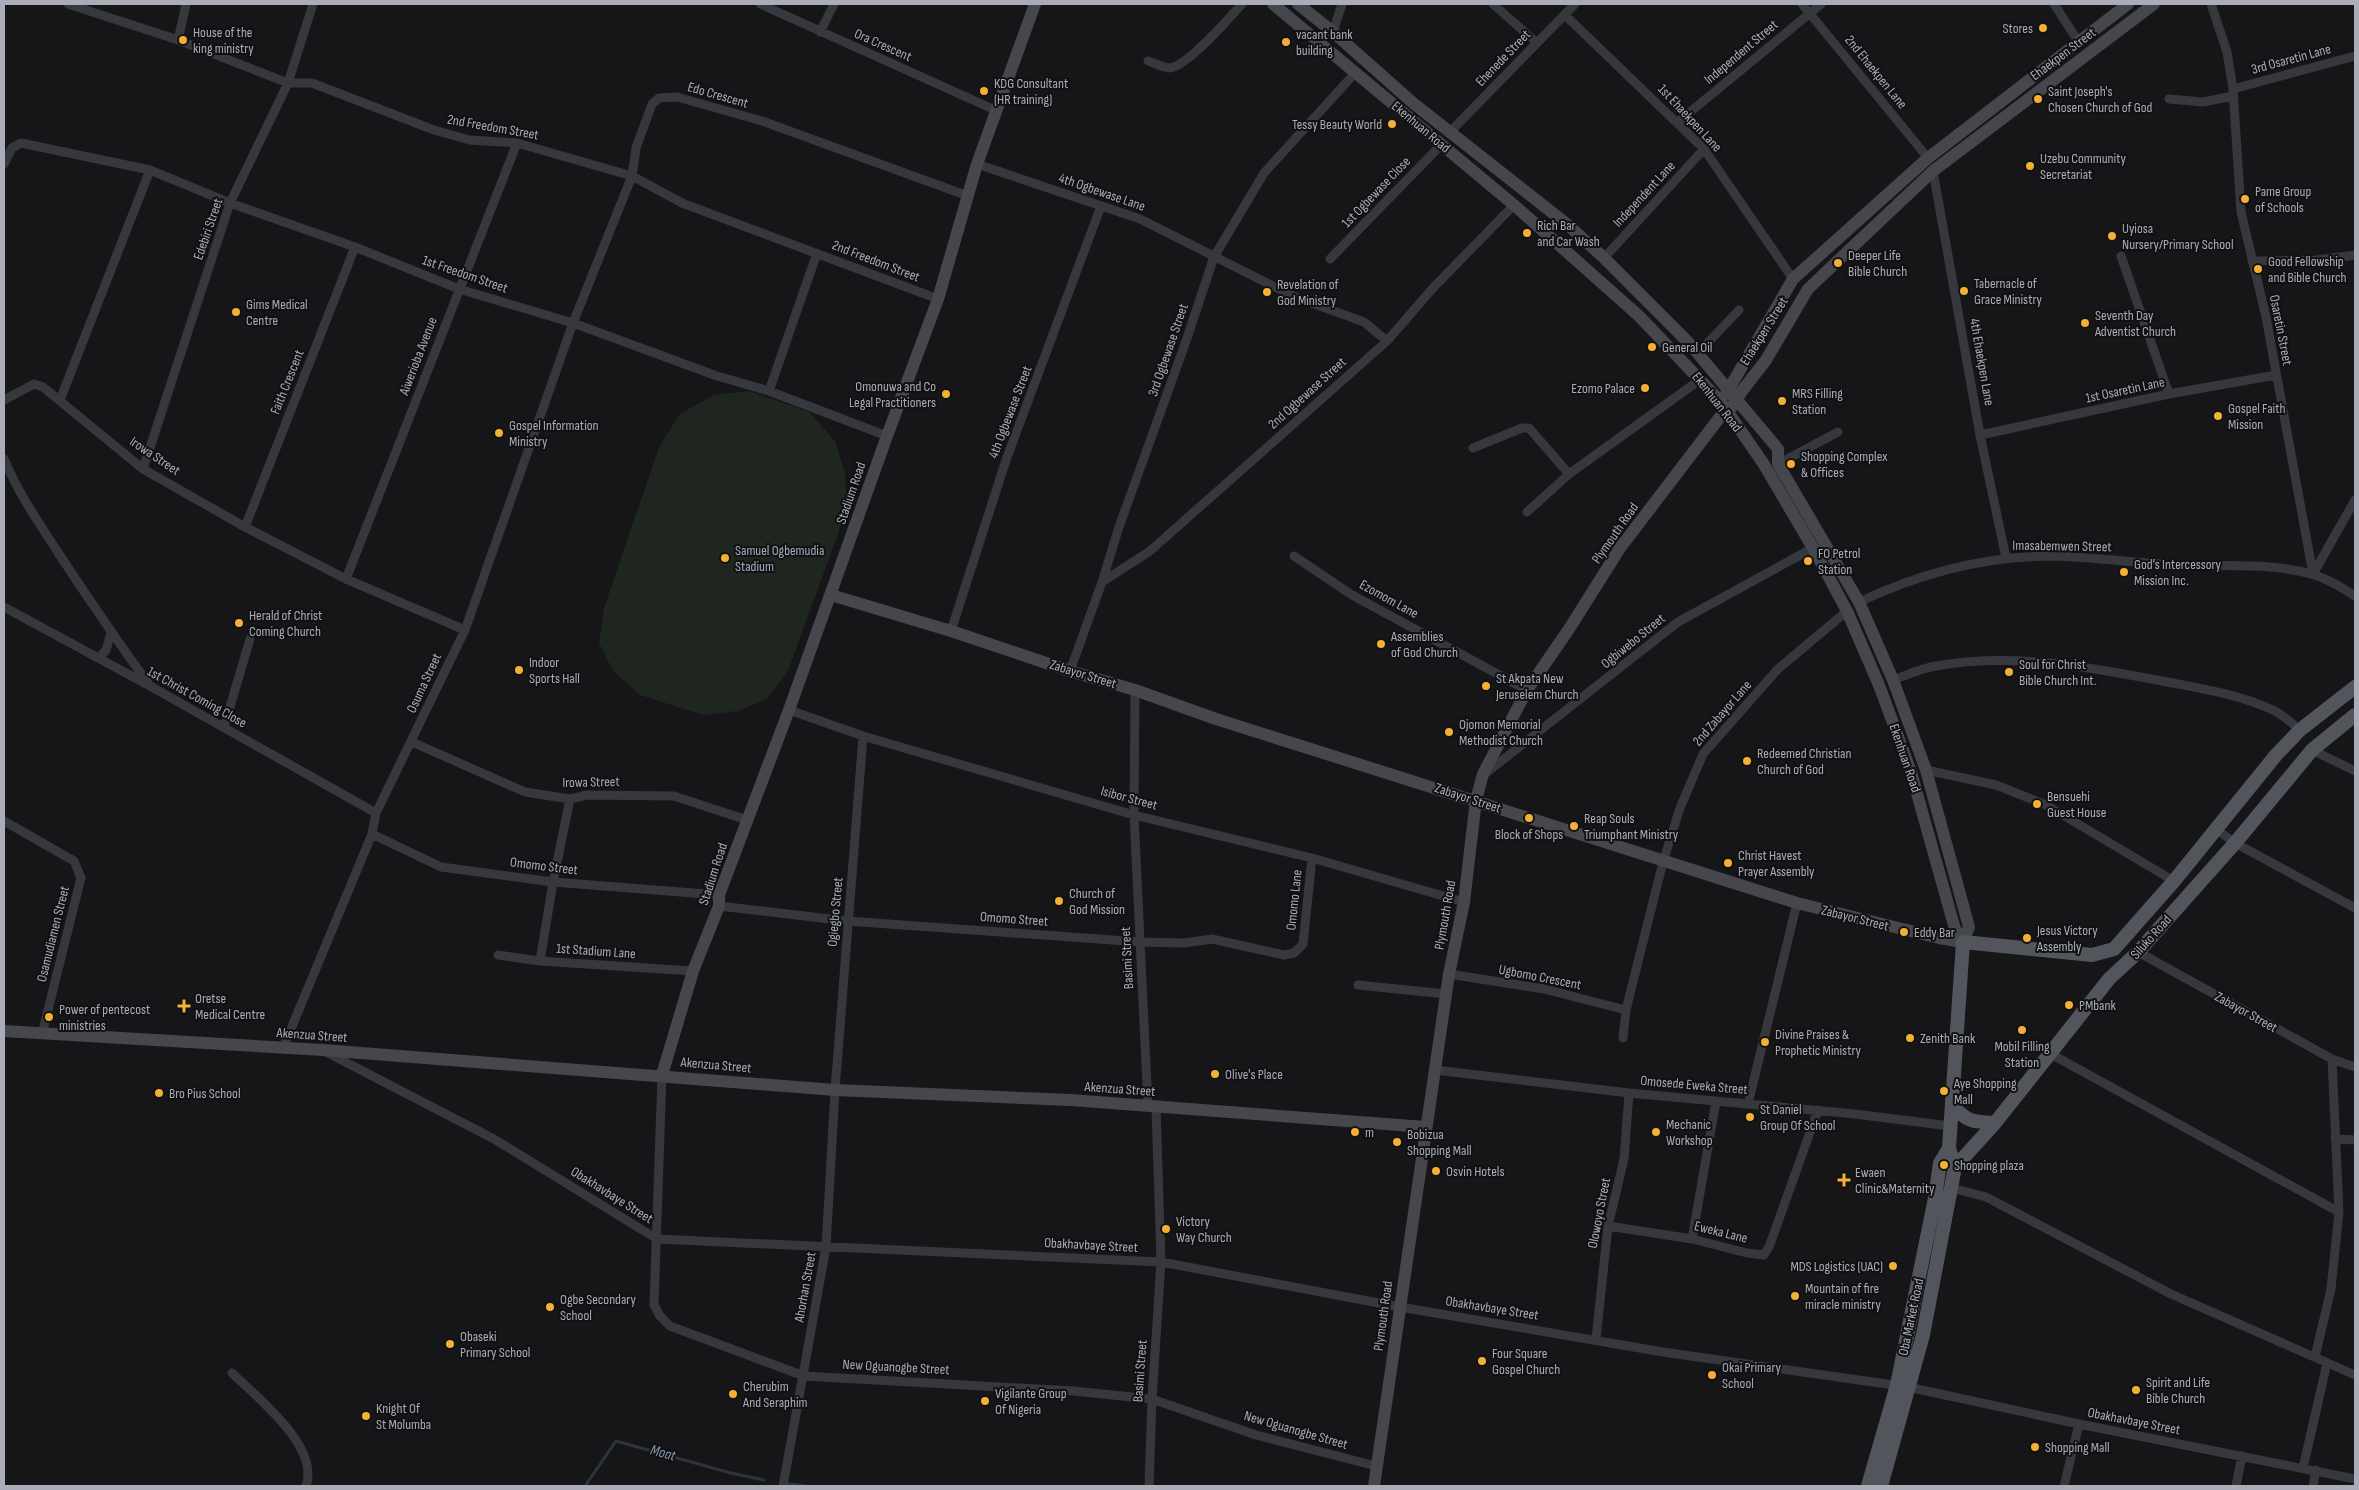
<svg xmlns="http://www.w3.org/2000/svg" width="2359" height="1490" font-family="'Sofia Sans Condensed',sans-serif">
<rect width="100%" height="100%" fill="#161618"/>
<path fill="#1e261f" d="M749,391L809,412L835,441L845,473L847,509L788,671L767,699L738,711L703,715L640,695L613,671L599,643L604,608L659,447L680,414L714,395Z"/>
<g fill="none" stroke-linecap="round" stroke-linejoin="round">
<path stroke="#2c353c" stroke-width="3" d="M784,1483L804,1486
M585,1486L616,1441L731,1473L764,1480"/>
<path stroke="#37383d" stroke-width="9" d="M68,4L178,40L288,83H312L434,130L470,140L517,143L632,176L682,203L938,299
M760,4L995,110
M1493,4L1537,43
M1802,4L1928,158
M2054,4L2078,41
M2211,4L2227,52L2233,89L2241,212L2266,317L2313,574
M1566,16L1704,149L1793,279
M820,32L834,4
M1333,32L1342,4
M178,40L186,4
M1148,61C1155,63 1163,68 1170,68C1188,66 1229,18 1242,4
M2233,89L2355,56
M2169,99L2203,102L2233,96
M1678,122L1821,4
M1451,131L1575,4
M4,164L12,148L21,143L150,170L230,203L355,247L459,289L573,323L717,376L769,391L887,436
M977,164L1140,219L1295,297L1364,322L1387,341
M1933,171L1980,435L2006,558
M2121,256L2169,394
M1604,258L1704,149
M1330,259L1441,145
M2252,261L2317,260L2355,255
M1698,353L1739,310
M769,391L817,253
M4,400L34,384L43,387L143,469L245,527L346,579L465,630
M60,400L150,170
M1980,435L2169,394L2276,375
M1473,448L1522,428H1529L1569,474
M4,459C18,493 39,523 59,554C88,598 117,641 148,683
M1778,464L1838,432
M143,469L230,203L288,83L313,4
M1527,512L1569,474L1701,379
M245,527L355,247
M1294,556L1352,595L1527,690
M2313,574L2355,500
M346,579L517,143
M1102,582L1150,551L1387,341L1433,288L1514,205
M1859,602C1920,573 1984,556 2052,556C2093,557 2135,563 2176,565C2222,567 2267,562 2311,574C2327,578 2342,588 2355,596
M4,607L150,686L376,813
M951,631L1006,460L1101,206
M99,658L106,650L111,633
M1070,671L1102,582L1119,527L1185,344L1214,257L1264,173L1355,73
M1893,680C1907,675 1922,668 1936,666C2011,652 2089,667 2162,681C2199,688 2238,694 2273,710C2282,714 2291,723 2300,730
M1135,690L1134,815L1148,1106
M789,710L863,736L1134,815L1312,858L1464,902
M224,727L250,639
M412,742L525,792L570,799L587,795L674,796L747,820
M2312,750L2355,771
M1926,770L1996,785L2046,805L2174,881
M1486,773L1678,622L1813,548
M4,821L74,861L81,878L42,1034
M2216,829L2235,843L2355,908
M372,834L441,867L553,882L719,895
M719,906L847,921L1140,942L1184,943L1212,939L1284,955L1294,953L1303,944L1312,858
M2138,952L2332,1059L2355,1067
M498,955L540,961L693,971
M540,961L553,882L570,799
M1449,974L1544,989L1626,1010
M1358,985L1446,994
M1623,1038L1626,1010L1663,862L1680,808L1703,754L1778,669L1847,611
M283,1048L372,834L376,813L465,630L573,323L632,176L636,148L652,104L659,98L677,97L762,121L968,196
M326,1052L494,1139L657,1239L1161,1262L1400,1307L1663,1352L1908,1387L2079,1424L2355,1479
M2049,1053L2339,1212
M1435,1070L1629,1093L1855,1114L1950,1126
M662,1075L654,1305L660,1316L670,1326L804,1376L1073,1391L1152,1399L1256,1435L1376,1466
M1748,1104L1797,903
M2335,1139L2355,1140
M1952,1188L1986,1197L2171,1294L2355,1375
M1608,1226L1692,1239L1747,1253L1764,1255L1769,1247L1818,1110
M1692,1239L1716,1101
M1596,1339L1608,1226L1624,1159L1629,1093
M2315,1357L2331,1289L2339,1212L2332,1059
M232,1373C258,1398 320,1447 306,1486
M2303,1468L2327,1363
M783,1486L826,1247L835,1090L863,736
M1149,1486L1152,1399L1161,1262L1156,1107
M2064,1486L2079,1424
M2236,1486L2242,1456
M2313,1486L2316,1470"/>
<path stroke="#45474d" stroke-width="12" d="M1273,4L1514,205L1639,316L1721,402L1763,463L1813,548L1847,611L1879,685L1911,772L1955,929L1963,942
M1298,4L1333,32L1413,103L1568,225L1604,258L1689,343L1778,449V464L1859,602L1893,680L1926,770L1969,927L1963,942
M1726,394L1793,279L1928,158L2128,4
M831,595L951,631L1070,671L1135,690L1216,719L1797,903L1939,938L1963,942
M4,1031L323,1050L835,1090L1071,1100L1425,1127
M662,1075L693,971L719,906V895L789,710L887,436L938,299L977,164L1035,4
M1374,1486L1449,974L1464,902L1476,800L1483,774L1527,690L1569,629L1620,548L1720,417L1728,413L1742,391L1766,360L1808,289L1933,171L2154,4"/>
<path stroke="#53555c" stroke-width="14" d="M1952,1106C1968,1122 1973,1122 1995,1123
M1955,1167L1995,1123L2109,979L2138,952L2235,843L2312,750L2355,715
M1868,1486L1897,1385L1935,1198L1940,1163L1949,1148
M1881,1486L1923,1335L1955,1167L1949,1148L1963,942L2092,955L2114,949L2174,881L2276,755L2300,730L2355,687"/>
</g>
<g fill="#f2b134" stroke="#111113" stroke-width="2">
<circle cx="2043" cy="28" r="5"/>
<circle cx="183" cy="40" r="5"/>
<circle cx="1286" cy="42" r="5"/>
<circle cx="984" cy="91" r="5"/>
<circle cx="2038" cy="99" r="5"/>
<circle cx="1392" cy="124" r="5"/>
<circle cx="2030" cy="166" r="5"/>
<circle cx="2245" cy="199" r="5"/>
<circle cx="1527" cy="233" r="5"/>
<circle cx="2112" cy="236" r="5"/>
<circle cx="1838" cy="263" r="5"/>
<circle cx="2258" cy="269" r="5"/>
<circle cx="1964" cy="291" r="5"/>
<circle cx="1267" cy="292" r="5"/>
<circle cx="236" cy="312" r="5"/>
<circle cx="2085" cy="323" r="5"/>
<circle cx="1652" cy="347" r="5"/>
<circle cx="1645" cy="388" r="5"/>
<circle cx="946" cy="394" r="5"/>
<circle cx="1782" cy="401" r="5"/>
<circle cx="2218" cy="416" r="5"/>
<circle cx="499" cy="433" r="5"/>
<circle cx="1791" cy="464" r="5"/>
<circle cx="725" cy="558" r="5"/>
<circle cx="1808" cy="561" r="5"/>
<circle cx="2124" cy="572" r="5"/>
<circle cx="239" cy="623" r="5"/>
<circle cx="1381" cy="644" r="5"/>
<circle cx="519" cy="670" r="5"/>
<circle cx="2009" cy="672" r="5"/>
<circle cx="1486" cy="686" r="5"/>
<circle cx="1449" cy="732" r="5"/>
<circle cx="1747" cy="761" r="5"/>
<circle cx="2037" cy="804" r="5"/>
<circle cx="1529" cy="818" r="5"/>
<circle cx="1574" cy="826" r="5"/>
<circle cx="1728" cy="863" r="5"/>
<circle cx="1059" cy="901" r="5"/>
<circle cx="1904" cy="932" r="5"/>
<circle cx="2027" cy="938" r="5"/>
<circle cx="2069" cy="1005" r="5"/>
<path d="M181.5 998.5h5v5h5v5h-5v5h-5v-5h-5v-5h5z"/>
<circle cx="49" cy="1017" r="5"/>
<circle cx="2022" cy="1030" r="5"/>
<circle cx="1910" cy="1038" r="5"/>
<circle cx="1765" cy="1042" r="5"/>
<circle cx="1215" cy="1074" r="5"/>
<circle cx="1944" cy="1091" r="5"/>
<circle cx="159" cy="1093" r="5"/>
<circle cx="1750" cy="1117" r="5"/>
<circle cx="1355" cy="1132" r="5"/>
<circle cx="1656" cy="1132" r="5"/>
<circle cx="1397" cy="1142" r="5"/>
<circle cx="1944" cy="1165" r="5"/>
<circle cx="1436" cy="1171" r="5"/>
<path d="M1841.5 1172.5h5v5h5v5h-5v5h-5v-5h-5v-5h5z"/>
<circle cx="1166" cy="1229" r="5"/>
<circle cx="1893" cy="1266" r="5"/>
<circle cx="1795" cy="1296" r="5"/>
<circle cx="550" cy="1307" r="5"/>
<circle cx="450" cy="1344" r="5"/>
<circle cx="1482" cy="1361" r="5"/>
<circle cx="1712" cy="1375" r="5"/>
<circle cx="2136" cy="1390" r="5"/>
<circle cx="733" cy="1394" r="5"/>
<circle cx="985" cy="1401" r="5"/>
<circle cx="366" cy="1416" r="5"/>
<circle cx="2035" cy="1447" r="5"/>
</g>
<g text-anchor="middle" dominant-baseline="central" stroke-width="4" stroke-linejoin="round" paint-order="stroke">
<g font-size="14" fill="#a8adb8" stroke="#111113" text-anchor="start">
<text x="2033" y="28" text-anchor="end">Stores</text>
<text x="193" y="32">House of the<tspan x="193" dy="16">king ministry</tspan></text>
<text x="1296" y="34">vacant bank<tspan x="1296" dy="16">building</tspan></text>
<text x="994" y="83">KDG Consultant<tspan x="994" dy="16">(HR training)</tspan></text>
<text x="2048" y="91">Saint Joseph's<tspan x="2048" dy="16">Chosen Church of God</tspan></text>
<text x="1382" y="124" text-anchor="end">Tessy Beauty World</text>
<text x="2040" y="158">Uzebu Community<tspan x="2040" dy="16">Secretariat</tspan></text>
<text x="2255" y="191">Pame Group<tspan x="2255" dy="16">of Schools</tspan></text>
<text x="1537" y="225">Rich Bar<tspan x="1537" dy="16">and Car Wash</tspan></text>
<text x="2122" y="228">Uyiosa<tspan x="2122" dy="16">Nursery/Primary School</tspan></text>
<text x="1848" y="255">Deeper Life<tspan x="1848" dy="16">Bible Church</tspan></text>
<text x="2268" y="261">Good Fellowship<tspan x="2268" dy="16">and Bible Church</tspan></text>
<text x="1974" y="283">Tabernacle of<tspan x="1974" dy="16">Grace Ministry</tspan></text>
<text x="1277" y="284">Revelation of<tspan x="1277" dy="16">God Ministry</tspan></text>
<text x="246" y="304">Gims Medical<tspan x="246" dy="16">Centre</tspan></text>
<text x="2095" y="315">Seventh Day<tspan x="2095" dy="16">Adventist Church</tspan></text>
<text x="1662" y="347">General Oil</text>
<text x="936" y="386" text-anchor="end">Omonuwa and Co<tspan x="936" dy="16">Legal Practitioners</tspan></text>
<text x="1635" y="388" text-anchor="end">Ezomo Palace</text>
<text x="1792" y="393">MRS Filling<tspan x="1792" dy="16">Station</tspan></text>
<text x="2228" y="408">Gospel Faith<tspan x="2228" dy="16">Mission</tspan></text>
<text x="509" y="425">Gospel Information<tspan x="509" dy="16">Ministry</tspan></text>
<text x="1801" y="456">Shopping Complex<tspan x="1801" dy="16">&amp; Offices</tspan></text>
<text x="735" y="550">Samuel Ogbemudia<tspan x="735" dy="16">Stadium</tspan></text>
<text x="1818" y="553">FO Petrol<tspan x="1818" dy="16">Station</tspan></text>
<text x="2134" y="564">God's Intercessory<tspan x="2134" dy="16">Mission Inc.</tspan></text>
<text x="249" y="615">Herald of Christ<tspan x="249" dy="16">Coming Church</tspan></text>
<text x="1391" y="636">Assemblies<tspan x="1391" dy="16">of God Church</tspan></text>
<text x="529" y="662">Indoor<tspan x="529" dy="16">Sports Hall</tspan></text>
<text x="2019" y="664">Soul for Christ<tspan x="2019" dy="16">Bible Church Int.</tspan></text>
<text x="1496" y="678">St Akpata New<tspan x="1496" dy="16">Jeruselem Church</tspan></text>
<text x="1459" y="724">Ojomon Memorial<tspan x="1459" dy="16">Methodist Church</tspan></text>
<text x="1757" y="753">Redeemed Christian<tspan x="1757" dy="16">Church of God</tspan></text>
<text x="2047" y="796">Bensuehi<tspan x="2047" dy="16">Guest House</tspan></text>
<text x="1584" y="818">Reap Souls<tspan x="1584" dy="16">Triumphant Ministry</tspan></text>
<text x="1529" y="834" text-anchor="middle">Block of Shops</text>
<text x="1738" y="855">Christ Havest<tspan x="1738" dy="16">Prayer Assembly</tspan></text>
<text x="1069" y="893">Church of<tspan x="1069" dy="16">God Mission</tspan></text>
<text x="2037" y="930">Jesus Victory<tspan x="2037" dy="16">Assembly</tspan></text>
<text x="1914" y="932">Eddy Bar</text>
<text x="195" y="998">Oretse<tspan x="195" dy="16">Medical Centre</tspan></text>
<text x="2079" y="1005">PMbank</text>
<text x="59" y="1009">Power of pentecost<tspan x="59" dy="16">ministries</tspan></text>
<text x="1775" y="1034">Divine Praises &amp;<tspan x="1775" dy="16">Prophetic Ministry</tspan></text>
<text x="1920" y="1038">Zenith Bank</text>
<text x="2022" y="1046" text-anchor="middle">Mobil Filling<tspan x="2022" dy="16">Station</tspan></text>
<text x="1225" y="1074">Olive's Place</text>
<text x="1954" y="1083">Aye Shopping<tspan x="1954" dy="16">Mall</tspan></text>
<text x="169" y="1093">Bro Pius School</text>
<text x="1760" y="1109">St Daniel<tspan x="1760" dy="16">Group Of School</tspan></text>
<text x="1666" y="1124">Mechanic<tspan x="1666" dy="16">Workshop</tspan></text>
<text x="1365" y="1132">m</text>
<text x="1407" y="1134">Bobizua<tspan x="1407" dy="16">Shopping Mall</tspan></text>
<text x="1954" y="1165">Shopping plaza</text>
<text x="1446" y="1171">Osvin Hotels</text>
<text x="1855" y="1172">Ewaen<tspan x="1855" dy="16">Clinic&amp;Maternity</tspan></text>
<text x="1176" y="1221">Victory<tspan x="1176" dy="16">Way Church</tspan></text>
<text x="1883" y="1266" text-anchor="end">MDS Logistics (UAC)</text>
<text x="1805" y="1288">Mountain of fire<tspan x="1805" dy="16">miracle ministry</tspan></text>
<text x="560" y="1299">Ogbe Secondary<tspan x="560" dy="16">School</tspan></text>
<text x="460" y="1336">Obaseki<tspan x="460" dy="16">Primary School</tspan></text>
<text x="1492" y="1353">Four Square<tspan x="1492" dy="16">Gospel Church</tspan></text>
<text x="1722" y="1367">Okai Primary<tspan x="1722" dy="16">School</tspan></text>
<text x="2146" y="1382">Spirit and Life<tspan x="2146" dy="16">Bible Church</tspan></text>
<text x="743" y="1386">Cherubim<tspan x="743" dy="16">And Seraphim</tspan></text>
<text x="995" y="1393">Vigilante Group<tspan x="995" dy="16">Of Nigeria</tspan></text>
<text x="376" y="1408">Knight Of<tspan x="376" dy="16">St Molumba</tspan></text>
<text x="2045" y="1447">Shopping Mall</text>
</g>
<g font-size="14" fill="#a8adb8" stroke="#111113">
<text transform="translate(883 45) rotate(24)">Ora Crescent</text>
<text transform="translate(1741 52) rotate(-40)">Independent Street</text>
<text transform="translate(2063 54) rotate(-37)">Ehaekpen Street</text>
<text transform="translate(1503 58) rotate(-46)">Ehenede Street</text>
<text transform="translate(2291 59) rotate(-15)">3rd Osaretin Lane</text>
<text transform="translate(1876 72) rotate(51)">2nd Ehaekpen Lane</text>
<text transform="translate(718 95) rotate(16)">Edo Crescent</text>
<text transform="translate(1690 118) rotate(47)">1st Ehaekpen Lane</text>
<text transform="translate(493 127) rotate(10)">2nd Freedom Street</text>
<text transform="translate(1421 127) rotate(40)">Ekenhuan Road</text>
<text transform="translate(1102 192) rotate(19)">4th Ogbewase Lane</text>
<text transform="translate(1376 192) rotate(-46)">1st Ogbewase Close</text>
<text transform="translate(1644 194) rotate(-47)">Independent Lane</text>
<text transform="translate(208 229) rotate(-71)">Edebiri Street</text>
<text transform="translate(876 261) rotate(21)">2nd Freedom Street</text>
<text transform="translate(465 274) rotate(19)">1st Freedom Street</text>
<text transform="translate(2281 330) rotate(79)">Osaretin Street</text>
<text transform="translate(1764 331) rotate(-58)">Ehaekpen Street</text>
<text transform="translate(1168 350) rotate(-71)">3rd Ogbewase Street</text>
<text transform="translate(418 356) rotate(-69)">Aiwerioba Avenue</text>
<text transform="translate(1982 362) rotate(80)">4th Ehaekpen Lane</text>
<text transform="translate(287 382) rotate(-68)">Faith Crescent</text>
<text transform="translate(2125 390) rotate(-12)">1st Osaretin Lane</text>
<text transform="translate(1307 393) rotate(-42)">2nd Ogbewase Street</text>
<text transform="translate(1717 402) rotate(52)">Ekenhuan Road</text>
<text transform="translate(1010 412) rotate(-69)">4th Ogbewase Street</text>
<text transform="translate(155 456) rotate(34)">Irowa Street</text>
<text transform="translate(851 493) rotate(-71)">Stadium Road</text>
<text transform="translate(1615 533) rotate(-55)">Plymouth Road</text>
<text transform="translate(2062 546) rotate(1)">Imasabemwen Street</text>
<text transform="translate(1389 599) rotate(29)">Ezomom Lane</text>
<text transform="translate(1633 641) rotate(-39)">Ogbiwebo Street</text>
<text transform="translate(1083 674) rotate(17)">Zabayor Street</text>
<text transform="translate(424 683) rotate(-65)">Osuma Street</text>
<text transform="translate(197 697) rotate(29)">1st Christ Coming Close</text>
<text transform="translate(1722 713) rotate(-49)">2nd Zabayor Lane</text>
<text transform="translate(1905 758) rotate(71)">Ekenhuan Road</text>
<text transform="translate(591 782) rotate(-1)">Irowa Street</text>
<text transform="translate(1129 798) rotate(15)">Isibor Street</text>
<text transform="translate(1468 798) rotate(18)">Zabayor Street</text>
<text transform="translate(544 866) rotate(7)">Omomo Street</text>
<text transform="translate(713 874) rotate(-72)">Stadium Road</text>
<text transform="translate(1294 900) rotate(-84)">Omomo Lane</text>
<text transform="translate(835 912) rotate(-85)">Ogiegbo Street</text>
<text transform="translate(1445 915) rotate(-80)">Plymouth Road</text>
<text transform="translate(1855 918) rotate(14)">Zabayor Street</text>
<text transform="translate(1014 919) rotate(4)">Omomo Street</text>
<text transform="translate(53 934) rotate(-76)">Osamudiamen Street</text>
<text transform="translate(2151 937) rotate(-48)">Siluko Road</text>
<text transform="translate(596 951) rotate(4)">1st Stadium Lane</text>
<text transform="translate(1127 958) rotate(-93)">Basimi Street</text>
<text transform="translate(1540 977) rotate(11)">Ugbomo Crescent</text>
<text transform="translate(2246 1012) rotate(29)">Zabayor Street</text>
<text transform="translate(312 1035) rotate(4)">Akenzua Street</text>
<text transform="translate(716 1065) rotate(5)">Akenzua Street</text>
<text transform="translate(1694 1085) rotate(5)">Omosede Eweka Street</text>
<text transform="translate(1120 1089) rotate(4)">Akenzua Street</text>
<text transform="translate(612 1195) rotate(32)">Obakhavbaye Street</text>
<text transform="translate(1599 1213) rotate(-79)">Olowoyo Street</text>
<text transform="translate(1721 1232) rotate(14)">Eweka Lane</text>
<text transform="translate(1091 1245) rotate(3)">Obakhavbaye Street</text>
<text transform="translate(805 1287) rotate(-80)">Ahorhan Street</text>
<text transform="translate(1492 1308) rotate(9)">Obakhavbaye Street</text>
<text transform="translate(1383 1316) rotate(-82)">Plymouth Road</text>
<text transform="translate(1911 1317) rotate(-78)">Oba Market Road</text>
<text transform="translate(896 1367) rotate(3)">New Oguanogbe Street</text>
<text transform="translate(1140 1371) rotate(-86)">Basimi Street</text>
<text transform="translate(2134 1421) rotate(11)">Obakhavbaye Street</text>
<text transform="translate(1296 1430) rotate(16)">New Oguanogbe Street</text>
</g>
<g font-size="15" font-style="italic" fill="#7f9bb3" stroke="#111113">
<text transform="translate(663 1453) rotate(15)">Moat</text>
</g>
</g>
<rect width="2359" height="1490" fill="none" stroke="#a8adb8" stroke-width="10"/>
</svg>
